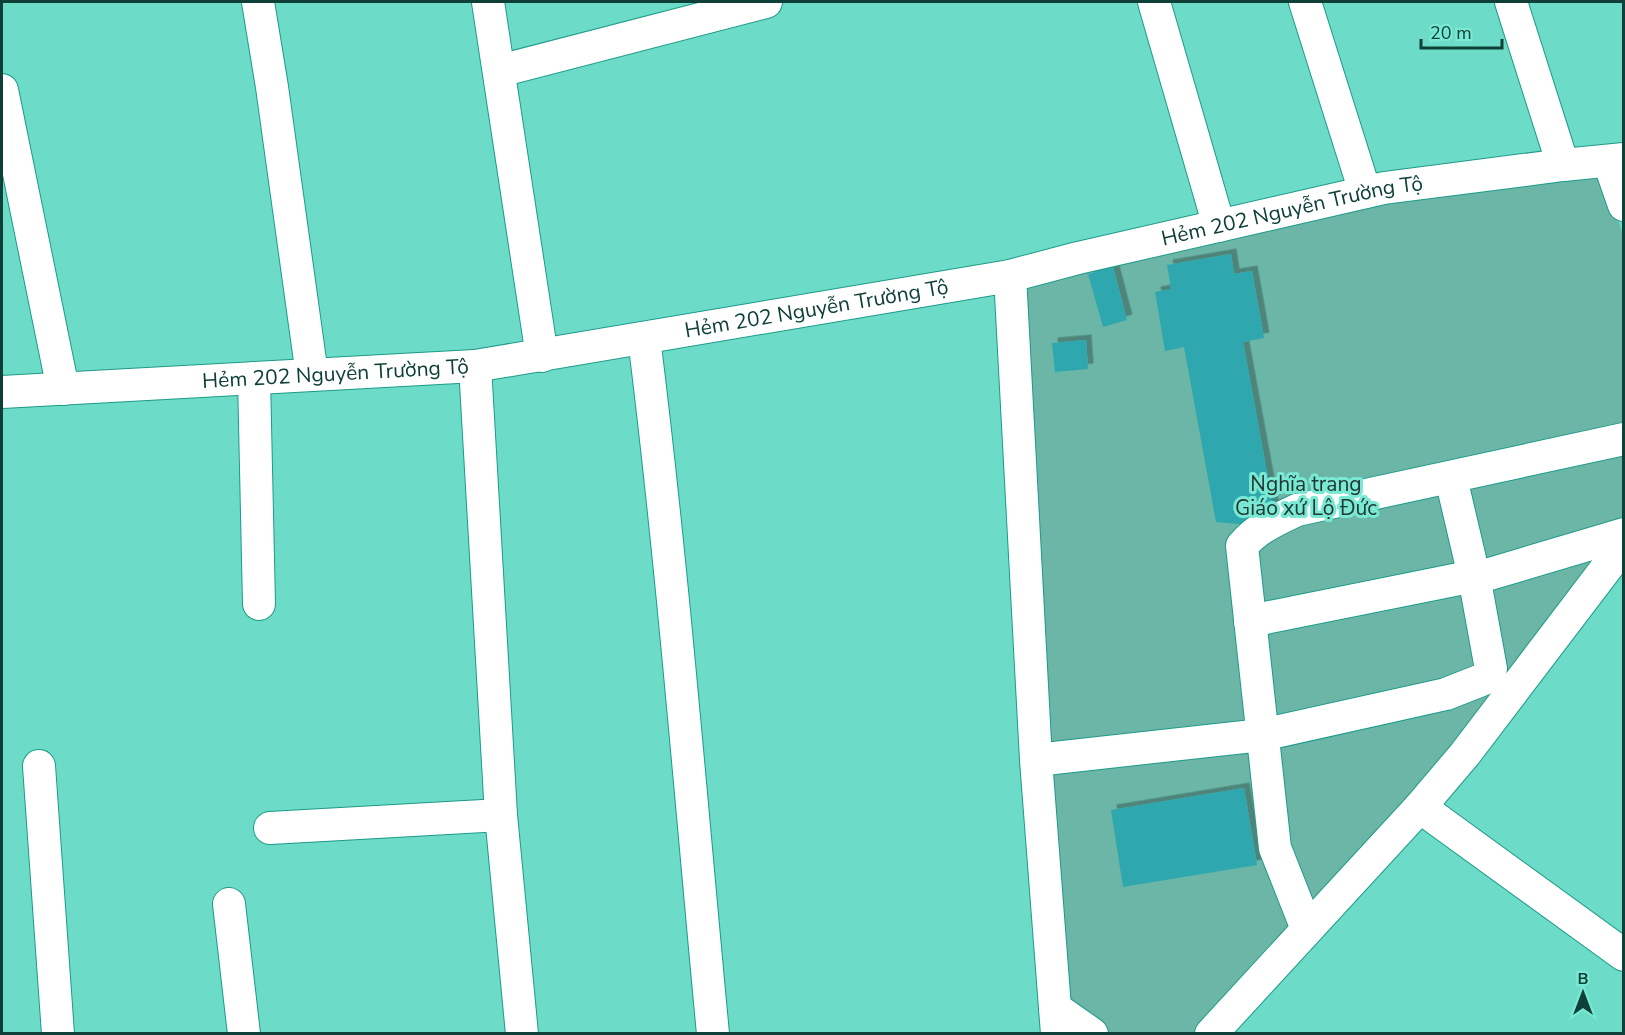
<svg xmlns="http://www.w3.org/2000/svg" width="1625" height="1035" font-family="'Nunito Sans',sans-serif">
<defs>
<filter id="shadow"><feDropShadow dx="5.5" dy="-5.5" stdDeviation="0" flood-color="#0004"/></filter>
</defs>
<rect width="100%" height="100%" fill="#6cdbc7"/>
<path fill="#6bb6a7" d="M1602,172L1623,235V528L1457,749L1197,1033H1110L1064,1002L1020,283L1385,197Z"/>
<path fill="#2fa8ae" filter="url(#shadow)" d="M1231,254L1234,274L1252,271L1264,338L1243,342L1274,510L1249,525L1216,522L1184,347L1165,351L1155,292L1171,289L1167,265Z
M1113,267L1127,320L1103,327L1088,274Z
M1086,340L1088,369L1055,372L1052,343Z
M1244,788L1257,865L1123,887L1111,810Z"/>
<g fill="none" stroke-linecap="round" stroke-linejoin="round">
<g stroke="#1d9b89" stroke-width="34">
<g id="minor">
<path d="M258,2L272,87L312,375"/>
<path d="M488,2L542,356"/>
<path d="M1154,2L1219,226"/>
<path d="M1305,2L1365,192"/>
<path d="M1511,2L1563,165"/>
<path d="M499,71L766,2"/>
<path d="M2,90L63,389"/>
<path d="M1609,162L1624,205"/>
<path d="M1010,276L1036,760L1057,1034"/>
<path d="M644,338C673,570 691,802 713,1034"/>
<path d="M475,366L501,815L522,1034"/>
<path d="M254,378L259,604"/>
<path id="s1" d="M2,392L475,366L1010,276L1078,258L1384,188L1563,165L1624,159"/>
<path d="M1451,478L1474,576H1483L1624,534"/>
<path d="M1036,760L1262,735L1446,694L1484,679L1491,669L1474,576L1250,621"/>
<path d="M39,766L58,1034"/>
<path d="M1420,807L1624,955"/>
<path d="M270,828L501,815"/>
<path d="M229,904L244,1034"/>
<path d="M1307,929L1275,848L1242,546C1257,528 1276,520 1297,510L1624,439"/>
<path d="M1055,1008L1092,1034"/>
<path d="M1211,1034L1420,807L1465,754L1624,545"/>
</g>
</g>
<use href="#minor" stroke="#fff" stroke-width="32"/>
</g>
<g text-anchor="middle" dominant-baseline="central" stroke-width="6" stroke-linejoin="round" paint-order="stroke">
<g font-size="21" fill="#0e4038" stroke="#7ae9d4">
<text stroke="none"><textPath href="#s1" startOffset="1306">Hẻm 202 Nguyễn Trường Tộ</textPath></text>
<text stroke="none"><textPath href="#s1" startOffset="820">Hẻm 202 Nguyễn Trường Tộ</textPath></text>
<text stroke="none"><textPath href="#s1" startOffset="334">Hẻm 202 Nguyễn Trường Tộ</textPath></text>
</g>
<g font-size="21" fill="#213934" stroke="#7ae9d4">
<text x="1306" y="484">Nghĩa trang<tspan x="1306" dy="24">Giáo xứ Lộ Đức</tspan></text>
</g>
</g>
<rect width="1625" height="1035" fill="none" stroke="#0e4038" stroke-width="6"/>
<g transform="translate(1583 993)" stroke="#7ae9d4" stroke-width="4.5" paint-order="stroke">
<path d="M0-4.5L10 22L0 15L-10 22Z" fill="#0e4038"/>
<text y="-9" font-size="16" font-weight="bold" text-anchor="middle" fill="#0e4038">B</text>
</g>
<path d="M1421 39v9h81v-9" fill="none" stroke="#0e4038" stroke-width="3"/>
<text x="1430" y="39" font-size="18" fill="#0e4038" stroke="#7ae9d4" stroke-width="4.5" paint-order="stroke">20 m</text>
</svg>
